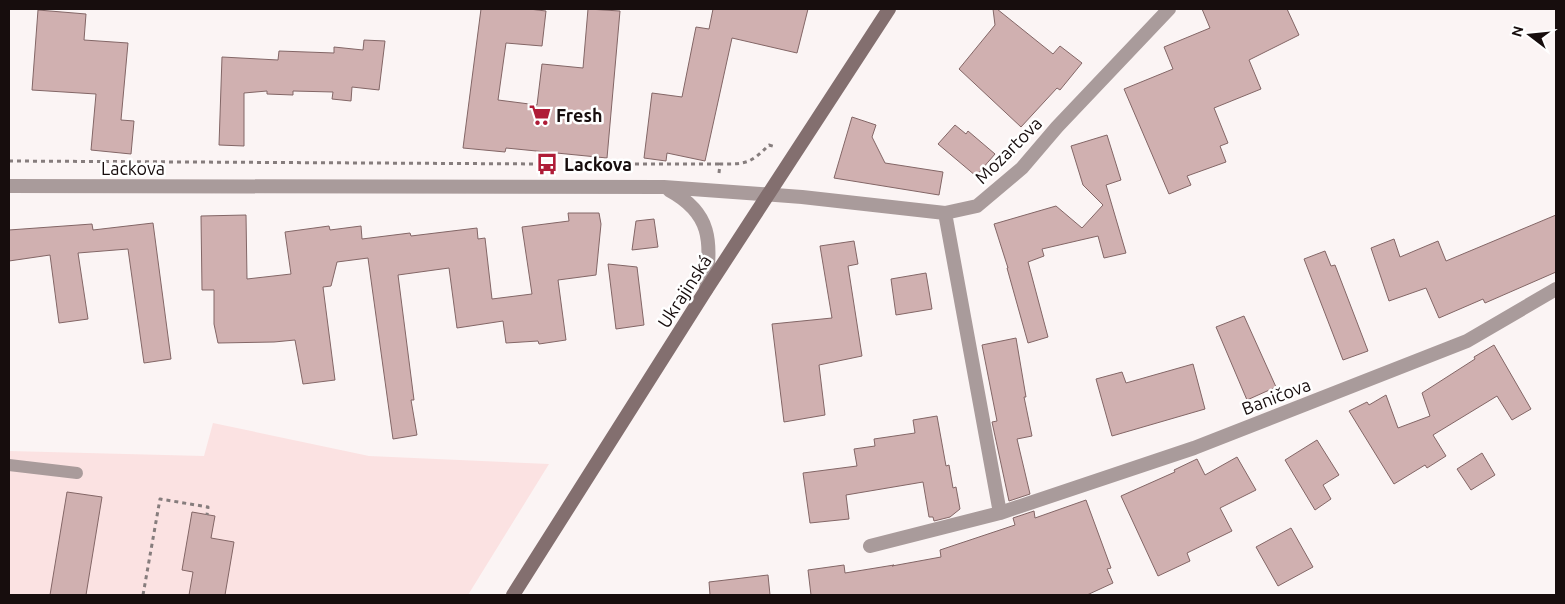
<svg xmlns="http://www.w3.org/2000/svg" width="1565" height="604" font-family="Ubuntu,sans-serif">
<rect width="100%" height="100%" fill="#fbf4f4"/>
<path fill="#fbe2e2" d="M213,423L369,456L549,464L468,595H9V451L204,456Z"/>
<path fill="#d0b0b0" stroke="#836666" d="M481,9H529L546,11L542,46L506,43L498,100L537,105L542,64L583,68L588,9L620,11L607,158L506,148L505,152L463,148Z
M713,9H808L797,53L732,38L705,161L667,153L666,161L644,158L652,93L682,97L696,27L709,29Z
M993,9H997L1053,54L1060,46L1082,63L1060,90L1057,88L1021,127L959,69L995,25Z
M1202,9H1287L1299,35L1249,60L1261,89L1214,108L1228,143L1220,146L1226,162L1187,176L1191,185L1169,194L1124,89L1173,69L1164,47L1210,28Z
M38,10L86,14L84,40L128,43L121,120L134,121L131,154L91,150L96,94L32,90Z
M364,40L385,41L379,90L352,87L351,101L332,99L333,92L293,91V95L267,94V91L244,93V146L219,145L222,57L278,60L279,51L334,53V47L363,50Z
M852,117L876,125L872,137L885,163L943,172L939,195L834,178Z
M955,125L966,134L968,131L995,154L976,176L938,144Z
M1107,135L1121,180L1106,185L1126,253L1104,258L1098,236L1042,249L1044,256L1028,262L1048,337L1028,343L1007,268H1008L994,224L1056,206L1082,228L1103,205L1083,185L1071,146Z
M568,213H599L601,224L596,275L558,280L566,340L539,344L538,341L506,343L503,321L457,328L449,268L398,275L414,400H411L417,435L393,439L368,258L337,262L331,286L323,287L335,380L303,384L295,340L274,342L218,343L214,324V290H202L201,216L246,215L247,279L291,274L285,232L329,226L330,230L361,226L362,239L410,233L411,236L477,228L478,239L485,238L492,299L532,294L522,227L569,221Z
M1556,215V272L1485,303L1483,299L1439,318L1426,288L1389,301L1371,248L1394,239L1400,257L1438,241L1446,261Z
M654,219L658,247L632,250L636,221Z
M153,223L171,359L144,363L128,249L78,253L88,319L59,323L50,255L9,261V230L92,224L93,230Z
M854,241L858,264L848,266L862,356L819,365L825,415L784,422L772,324L832,318L820,246Z
M1325,251L1331,266L1335,265L1368,351L1343,360L1304,259Z
M608,264L637,267L644,325L616,329Z
M926,273L932,309L896,315L891,279Z
M1244,316L1276,387L1247,400L1216,327Z
M1016,338L1026,397H1024L1032,436L1017,439L1030,494L1009,501L992,422L997,421L982,345Z
M1494,345L1531,409L1512,420L1497,396L1433,435L1446,456L1427,468L1425,465L1394,484L1349,411L1367,402L1369,405L1386,395L1398,428L1430,416L1422,393L1475,359L1474,357Z
M1193,364L1205,409L1112,436L1096,379L1122,372L1126,383Z
M937,416L946,466L949,465L953,488L956,487L960,509L950,517L934,521L933,517H929L923,482L846,495L849,519L810,523L803,473L857,466L854,449L875,446L874,439L915,433L913,420Z
M1317,440L1339,475L1323,485L1331,499L1315,510L1285,460Z
M1482,453L1495,475L1471,490L1457,469Z
M1237,457L1256,490L1220,508L1232,531L1187,553L1190,561L1158,576L1121,496L1175,472L1174,470L1197,459L1205,475Z
M67,492L102,497L86,595H50Z
M1086,500L1111,568L1107,569L1113,583L1087,595H811L808,570L844,565L845,573L894,565L892,566L941,557L940,550L1015,525L1013,518L1034,511L1035,518Z
M192,512L215,516L211,538L234,542L225,595H189L193,572L182,570Z
M1291,528L1313,567L1278,586L1256,547Z
M768,575L770,595H710L709,582Z"/>
<g fill="none" stroke-linecap="round" stroke-linejoin="round">
<path stroke="#867d7d" stroke-width="3" stroke-dasharray="4 4" stroke-linecap="butt" d="M9,161L547,164
M611,164H720
M719,173L720,164C746,164 750,164 769,145L776,147
M143,595L160,499L208,507L207,515"/>
<path stroke="#a99b9b" stroke-width="12" d="M9,465L77,473"/>
<path stroke="#a99b9b" stroke-width="14" d="M9,186L664,187L802,197L945,213L977,206L1022,168L1057,127L1169,9
M669,190C715,215 710,244 706,290
M945,213L1000,513
M870,546L1000,513L1194,448L1467,341L1556,289"/>
<path stroke="#836f6f" stroke-width="14" d="M513,595L706,290L889,9"/>
</g>
<defs>
<g id="supermarket-bare" transform="scale(1.725)"><path d="M-6-5.5h2.5l.6 2H6L4.5 2H-2.5L-4.4-4H-6ZM-1.5 3.2a1.3 1.3 0 1 0 .1 0ZM3 3.2a1.3 1.3 0 1 0 .1 0Z" fill="#af1c37" stroke="#fff" stroke-width="2.5" paint-order="stroke"/></g>
<g id="bus-bare" transform="scale(1.725)"><path d="M-5-6H5V4H4V6H2V4H-2V6H-4V4H-5ZM-3.5-4V0h7V-4ZM-3.5 1.2v1.5H-2V1.2ZM2 1.2v1.5H3.5V1.2Z" fill="#af1c37" stroke="#fff" stroke-width="2.5" paint-order="stroke"/></g>
</defs>
<g fill-rule="evenodd">
<use href="#supermarket-bare" x="540" y="115"/>
<use href="#bus-bare" x="547" y="164"/>
</g>
<g text-anchor="middle" dominant-baseline="central" stroke-width="5" stroke-linejoin="round" paint-order="stroke">
<g font-size="18" font-weight="bold" fill="#170d0d" stroke="#fff" text-anchor="start">
<text x="556" y="115">Fresh</text>
<text x="564" y="164">Lackova</text>
</g>
<g font-size="18" fill="#170d0d" stroke="#fff">
<text transform="translate(1008 150) rotate(-45)">Mozartova</text>
<text x="133" y="168">Lackova</text>
<text transform="translate(684 291) rotate(-57)">Ukrajinská</text>
<text transform="translate(1276 396) rotate(-21)">Baničova</text>
</g>
</g>
<rect width="1565" height="604" fill="none" stroke="#170d0d" stroke-width="20"/>
<g transform="translate(1530 35) rotate(286)" stroke="#ffffff" stroke-width="4" paint-order="stroke">
<path d="M0-4L9 19L0 12L-9 19Z" fill="#170d0d"/>
<text y="-8" font-size="14" font-weight="bold" text-anchor="middle" fill="#170d0d">N</text>
</g>
</svg>
